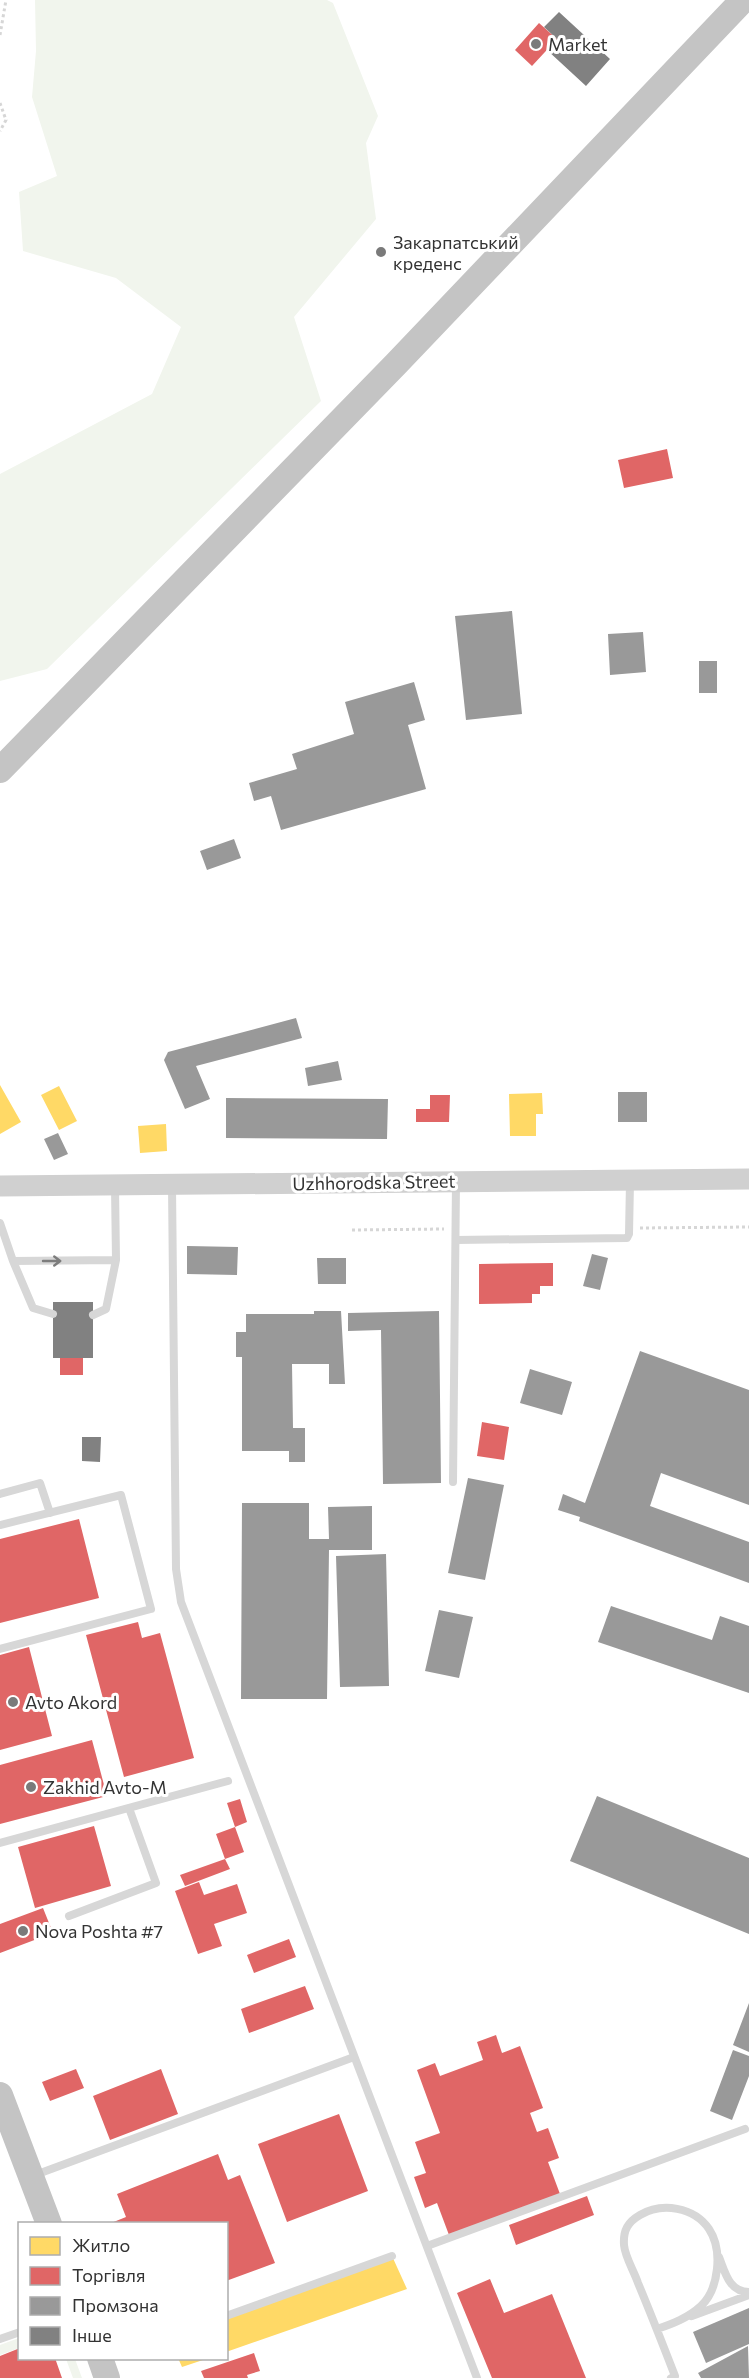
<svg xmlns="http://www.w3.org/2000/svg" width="749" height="2378" font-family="Commissioner,sans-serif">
<rect width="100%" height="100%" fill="#fff"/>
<path fill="#f1f5ed" d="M35,0H327L333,3L378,116L366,143L376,219L294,317L321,401L47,669L0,681V474L152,394L181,327L116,278L23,251L19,192L57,176L32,97L36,51Z
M19,2338V2348L0,2355V2345Z
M66,2359H75L82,2378H73Z"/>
<path fill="#ffd966" d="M0,1085L21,1122L0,1134Z
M59,1086L77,1121L59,1130L41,1095Z
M542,1093L543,1114H536V1136H510L509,1094Z
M166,1124L167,1151L140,1153L138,1126Z
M392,2256L407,2289L226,2352V2316Z
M178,2358H206V2359L182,2367Z"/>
<path fill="#e06666" d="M539,23L557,39L532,66L515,50Z
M667,449L673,478L624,488L618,460Z
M430,1095H450L449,1122H416V1109H430Z
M553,1263V1286H540V1294H532V1303L479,1304V1264Z
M60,1358H83V1375H60Z
M482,1422L509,1427L504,1460L477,1456Z
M79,1519L99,1598L0,1623V1539Z
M138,1622L142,1638L160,1633L194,1758L124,1777L86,1635Z
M29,1647L52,1736L0,1750V1655Z
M92,1740L107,1796L0,1824V1765Z
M240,1799L247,1822L235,1827L227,1803Z
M94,1826L111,1886L35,1908L18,1847Z
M235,1827L244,1852L225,1859L216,1834Z
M225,1859L230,1869L185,1886L180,1875Z
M199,1882L204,1895L237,1884L247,1913L214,1924L222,1946L198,1954L175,1891Z
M43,1908L53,1933L0,1953V1924Z
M289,1939L296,1957L254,1973L247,1955Z
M305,1986L314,2009L249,2033L241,2009Z
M496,2035L502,2053L520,2046L543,2108L530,2113L537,2132L548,2128L559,2158L548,2162L560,2194L449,2235L437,2203L425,2208L414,2177L426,2173L415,2142L440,2133L417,2070L435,2063L440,2076L483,2060L477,2042Z
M76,2069L84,2088L50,2101L42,2082Z
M161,2069L178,2114L110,2140L93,2096Z
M339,2114L368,2191L287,2222L258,2144Z
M218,2154L228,2180L240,2175L275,2263L226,2281V2224L111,2223L126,2217L117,2194Z
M587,2196L594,2215L516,2245L509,2225Z
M490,2279L504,2313L552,2294L586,2378H492L457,2293Z
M20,2348V2358H55L62,2378H0V2356Z
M254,2353L260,2371L247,2375L248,2378H204L201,2371Z"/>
<path fill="#999" d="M512,611L522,714L466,720L455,616Z
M643,632L646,672L610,675L608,634Z
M699,661H717V693H699Z
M414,682L425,720L408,725L426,789L281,830L271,796L254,801L249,783L297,769L292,754L354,734L345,702Z
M234,839L241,858L207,870L200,851Z
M296,1018L302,1038L196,1066L210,1099L185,1109L164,1060L168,1052Z
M338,1061L342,1080L308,1086L305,1068Z
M618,1092H647V1122H618Z
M226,1098L388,1099L387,1139L226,1138Z
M58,1133L68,1154L54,1160L44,1139Z
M187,1246L238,1247L237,1275L187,1274Z
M592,1254L608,1258L600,1290L583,1286Z
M317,1258H346V1284H318Z
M314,1311H341L345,1384H329V1364H292L293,1428H305V1462H289V1451H242V1357H236V1332H246V1314H314Z
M439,1311L441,1483L383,1484L381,1330L348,1331V1313Z
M640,1351L749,1390V1505L661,1473L650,1506L749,1542V1583L579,1521L580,1517L558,1510L563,1494L585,1503Z
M530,1369L572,1382L562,1415L520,1403Z
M468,1478L504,1485L485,1580L448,1573Z
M242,1503H309V1539H329L328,1507L372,1506V1550H329L327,1699H241Z
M386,1554L389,1686L340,1687L336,1556Z
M611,1606L712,1640L720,1616L749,1626V1693L598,1642Z
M439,1610L473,1617L459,1678L425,1671Z
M597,1796L749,1858V1934L570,1861Z
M749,2003V2052L733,2045Z
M733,2050L749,2056V2076L732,2120L710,2111Z
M749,2308V2344L706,2363L693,2332Z
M748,2346L749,2378H701L698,2373Z"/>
<path fill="#818181" d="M559,12L610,59L586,86L547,50L557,39L544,27Z
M53,1302H93V1358H53Z
M82,1437H101L100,1462L82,1461Z"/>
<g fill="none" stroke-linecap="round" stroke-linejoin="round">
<path stroke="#d6d6d6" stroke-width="3" stroke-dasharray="3 3" stroke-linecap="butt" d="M0,35L6,0
M0,103L6,120L0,131
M640,1228L749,1227
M352,1230L444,1229"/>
<path stroke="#d7d7d7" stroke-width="8" d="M172,1186L176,1569L181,1602L477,2378
M0,1223L13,1261L116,1260L115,1187
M456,1240L627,1238L629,1234L630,1182
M13,1261L33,1308L53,1314
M93,1315L106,1309L116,1260
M453,1482L456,1182
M0,1494L40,1483L50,1513
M0,1525L121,1495L151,1609L0,1649
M0,1843L228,1781
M69,1916L156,1883L129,1808
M35,2175L354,2057
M427,2246L745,2129
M719,2257C725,2272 729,2292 749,2292
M226,2316L392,2256
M692,2316L749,2295
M657,2329C672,2324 688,2318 701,2306C719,2289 723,2250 709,2229C694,2207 662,2202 640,2215C628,2222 623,2230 624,2245C625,2257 634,2271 638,2283C651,2314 663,2345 675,2376L671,2378
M0,2339L20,2332"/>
<path stroke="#d0d0d0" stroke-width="21" d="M0,1186L749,1179"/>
<path stroke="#c4c4c4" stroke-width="26" d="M0,770L396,364L743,0
M0,2095L49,2224
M100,2358L107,2378"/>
</g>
<defs><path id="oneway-shaft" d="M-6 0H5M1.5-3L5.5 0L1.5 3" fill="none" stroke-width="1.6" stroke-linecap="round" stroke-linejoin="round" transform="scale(1.5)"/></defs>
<use stroke="#7d7d7d" href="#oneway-shaft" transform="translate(52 1261)"/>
<g fill="#7a7a7a" stroke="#fff" stroke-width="2">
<circle cx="536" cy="44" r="6"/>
<circle cx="381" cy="252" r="6"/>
<circle cx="13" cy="1702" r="6"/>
<circle cx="31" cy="1787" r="6"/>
<circle cx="23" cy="1931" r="6"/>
</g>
<g text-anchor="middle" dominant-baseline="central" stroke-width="6" stroke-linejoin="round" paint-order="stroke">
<g font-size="18" fill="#333" stroke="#fff" text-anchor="start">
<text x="548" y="44">Market</text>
<text x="393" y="242">Закарпатський<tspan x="393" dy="21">креденс</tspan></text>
<text x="25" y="1702">Avto Akord</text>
<text x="43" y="1787">Zakhid Avto-M</text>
<text x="35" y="1931">Nova Poshta #7</text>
</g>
<g font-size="18" fill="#333" stroke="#fff">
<text transform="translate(374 1182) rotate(-1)">Uzhhorodska Street</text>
</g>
</g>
<rect x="18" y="2222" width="210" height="138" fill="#ffffff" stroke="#adadad" stroke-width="1.5"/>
<rect x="30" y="2237" width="30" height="18" fill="#ffd966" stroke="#adadad" stroke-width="1.5"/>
<text x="72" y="2252" font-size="18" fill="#333333">Житло</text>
<rect x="30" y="2267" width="30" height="18" fill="#e06666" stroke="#adadad" stroke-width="1.5"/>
<text x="72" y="2282" font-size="18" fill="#333333">Торгівля</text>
<rect x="30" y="2297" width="30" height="18" fill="#999999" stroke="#adadad" stroke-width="1.5"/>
<text x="72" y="2312" font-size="18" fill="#333333">Промзона</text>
<rect x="30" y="2327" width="30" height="18" fill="#818181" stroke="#adadad" stroke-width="1.5"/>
<text x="72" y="2342" font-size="18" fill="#333333">Інше</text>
</svg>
